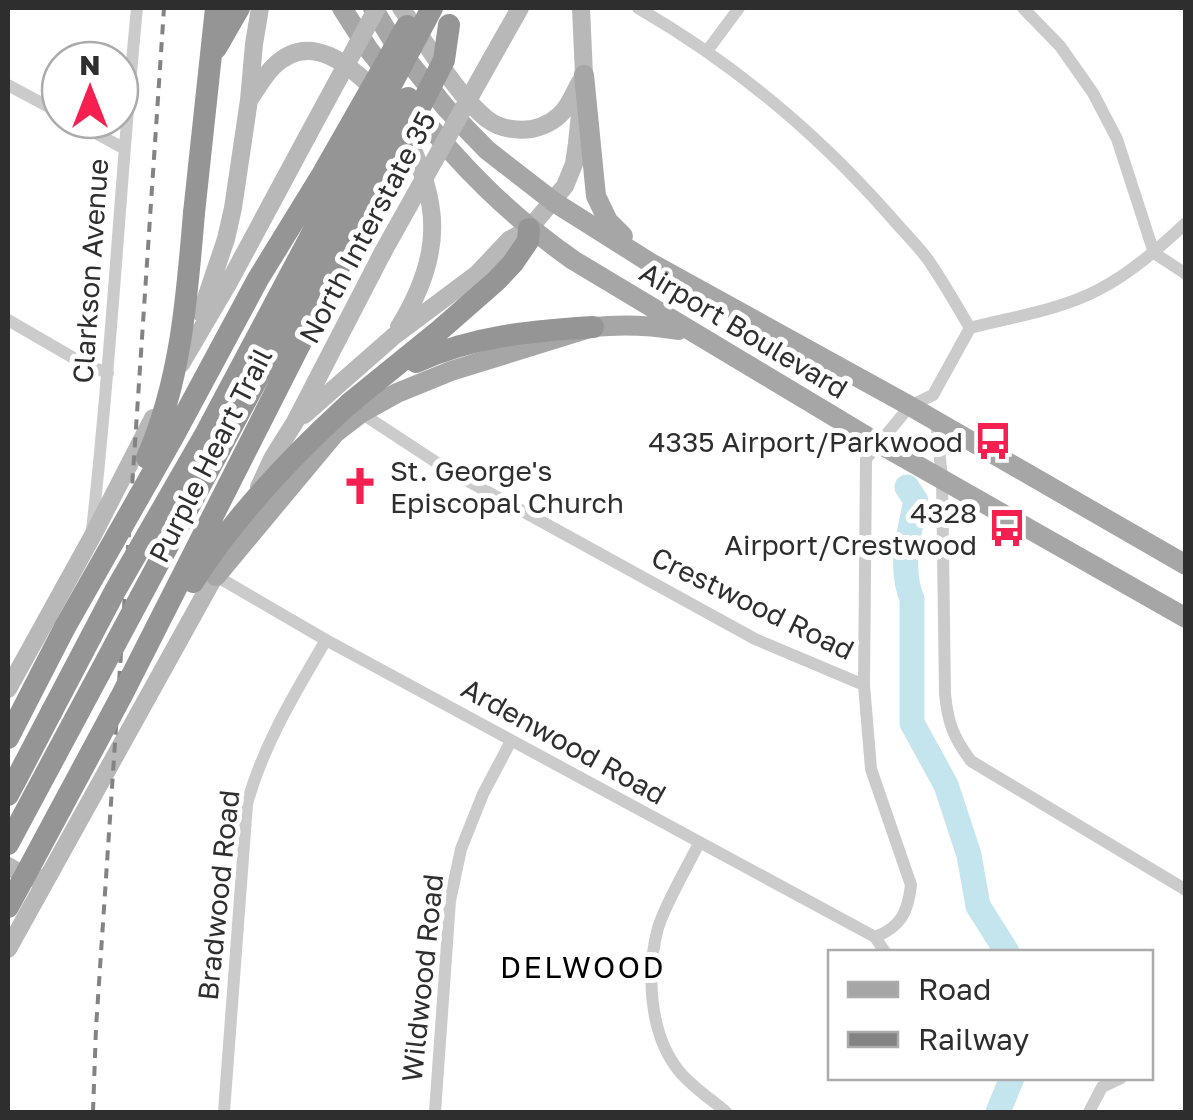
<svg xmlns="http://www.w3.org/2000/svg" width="1193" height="1120" font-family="'Golos Text',sans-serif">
<rect width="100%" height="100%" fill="#fff"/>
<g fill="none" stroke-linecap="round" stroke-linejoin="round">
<path stroke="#c4e4ee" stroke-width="25" d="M907,487L916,501C909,534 899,567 912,599V723L946,785L969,855L978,906L1007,952
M998,1112L1012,1078"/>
<path stroke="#cbcbcb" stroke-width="12" d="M638,8C733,63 818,134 890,216C902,230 915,243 926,257C942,279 956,305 970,328
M1023,8L1060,46L1093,93L1117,139L1154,253L1186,274
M707,51L739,8
M8,85L60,113
M72,120L123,148
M8,320L84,364L108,373
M361,413L448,470L755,639L864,685
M936,421L942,478L945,694C948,723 953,737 971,761L1186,890
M92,530C112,356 120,181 137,8
M216,576L326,640L875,937L885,952
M699,843C687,868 666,902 658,928C646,972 649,1034 679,1071C692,1087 711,1099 726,1112
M875,937C901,927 908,912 911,885L871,769L864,685L866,459L910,406L933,395L970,328C1012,317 1060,310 1098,290C1131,273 1159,248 1186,223
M224,1112L247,804C263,745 295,693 326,640
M435,1112L450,901L461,849L483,794L511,741
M1089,1112L1102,1087L1121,1078"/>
<path stroke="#b8b8b8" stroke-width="18" d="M401,8C424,40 457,95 487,119C500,129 516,131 532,129C545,126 557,120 565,109C571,101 575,91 580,82
M490,61L520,8
M249,100C257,89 264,76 273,67C310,29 350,66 378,93
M201,313L226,239L233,208L249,100L254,44L260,8
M399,327C444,254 442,201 401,126
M181,364L228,284L307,137
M304,415L394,336L477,274L509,240L529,229L565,186L574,164L577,143L584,75L581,8
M259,487L273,457L295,422L383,252
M8,689L92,537L153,418
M8,866L29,878L36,876
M8,949L221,565"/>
<path stroke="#a6a6a6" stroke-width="20" d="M342,8L369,50L392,79
M373,8L396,46L446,108L487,150L554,202L649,262L910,406L1186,565
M584,75L596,196L608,221L623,236
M410,102C459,165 508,214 573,260L878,443L1186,618
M216,576L335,433L361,413L397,393L451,371L593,327C623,324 649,325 678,330"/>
<path stroke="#959595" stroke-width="22" d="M216,48L239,8
M194,213L216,8
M416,362C473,336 531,331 593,327
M350,403L440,330L496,281L513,263L528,241L529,229
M8,738L65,627
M8,795L52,711"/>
<path stroke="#838383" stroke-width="4" stroke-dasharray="10 8" stroke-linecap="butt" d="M93,1112L96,1028L164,8"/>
<path stroke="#b8b8b8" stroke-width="18" d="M307,137L377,8
M383,252L490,61"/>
<path stroke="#959595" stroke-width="22" d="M147,458C181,380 187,297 194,213
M193,582C235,515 292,456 350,403
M65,627L173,437L258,279L322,175L407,26
M52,711L115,591L206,433L432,8
M8,844L408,98
M8,907L122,695L444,60L449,25"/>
</g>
<defs>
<g id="bus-bare" transform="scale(3)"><path d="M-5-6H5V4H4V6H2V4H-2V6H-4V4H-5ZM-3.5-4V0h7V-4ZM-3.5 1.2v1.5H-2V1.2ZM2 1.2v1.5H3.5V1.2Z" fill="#f51f50" stroke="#fff" stroke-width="2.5" paint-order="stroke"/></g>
<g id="church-bare" transform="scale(3)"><path d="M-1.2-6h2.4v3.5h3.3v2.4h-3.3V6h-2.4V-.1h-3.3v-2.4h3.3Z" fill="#f51f50" stroke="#fff" stroke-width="2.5" paint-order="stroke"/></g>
</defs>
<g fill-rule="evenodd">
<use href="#bus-bare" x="993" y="441"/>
<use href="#church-bare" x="360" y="486"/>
<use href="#bus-bare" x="1007" y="528"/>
</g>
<g text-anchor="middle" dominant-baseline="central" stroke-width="10" stroke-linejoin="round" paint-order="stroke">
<g font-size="28" fill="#2e2e2e" stroke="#fff">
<text transform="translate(367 227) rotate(-62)">North Interstate 35</text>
<text transform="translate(90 271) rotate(-86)">Clarkson Avenue</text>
<text transform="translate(744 330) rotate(31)">Airport Boulevard</text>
<text transform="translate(210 455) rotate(-63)">Purple Heart Trail</text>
<text transform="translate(753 603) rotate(26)">Crestwood Road</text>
<text transform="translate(564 741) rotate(29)">Ardenwood Road</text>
<text transform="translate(218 895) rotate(-84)">Bradwood Road</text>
<text transform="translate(422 978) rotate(-84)">Wildwood Road</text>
</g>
<g font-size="28" fill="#2e2e2e" stroke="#fff" text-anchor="end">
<text x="963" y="441">4335 Airport/Parkwood</text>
<text x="390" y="470" text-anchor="start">St. George's<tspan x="390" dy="32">Episcopal Church</tspan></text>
<text x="977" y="512">4328<tspan x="977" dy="32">Airport/Crestwood</tspan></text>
</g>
<g font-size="30" letter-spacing="2.5" fill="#000" stroke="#fff">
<text x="583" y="967">DELWOOD</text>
</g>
</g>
<rect width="1193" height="1120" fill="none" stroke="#2e2e2e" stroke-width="20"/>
<rect x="828" y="950" width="325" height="130" fill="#ffffff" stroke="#ababab" stroke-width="2.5"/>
<rect x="848" y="982" width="50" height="15" fill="#a6a6a6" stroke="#ababab" stroke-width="2.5"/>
<text x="918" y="1000" font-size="30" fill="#2e2e2e">Road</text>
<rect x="848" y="1032" width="50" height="15" fill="#838383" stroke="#ababab" stroke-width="2.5"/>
<text x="918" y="1050" font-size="30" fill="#2e2e2e">Railway</text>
<g transform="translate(90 90)"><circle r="48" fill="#ffffff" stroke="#ababab" stroke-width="2.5"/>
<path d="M0-8L18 38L0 25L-18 38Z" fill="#f51f50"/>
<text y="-15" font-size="28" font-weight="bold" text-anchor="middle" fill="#2e2e2e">N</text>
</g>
</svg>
